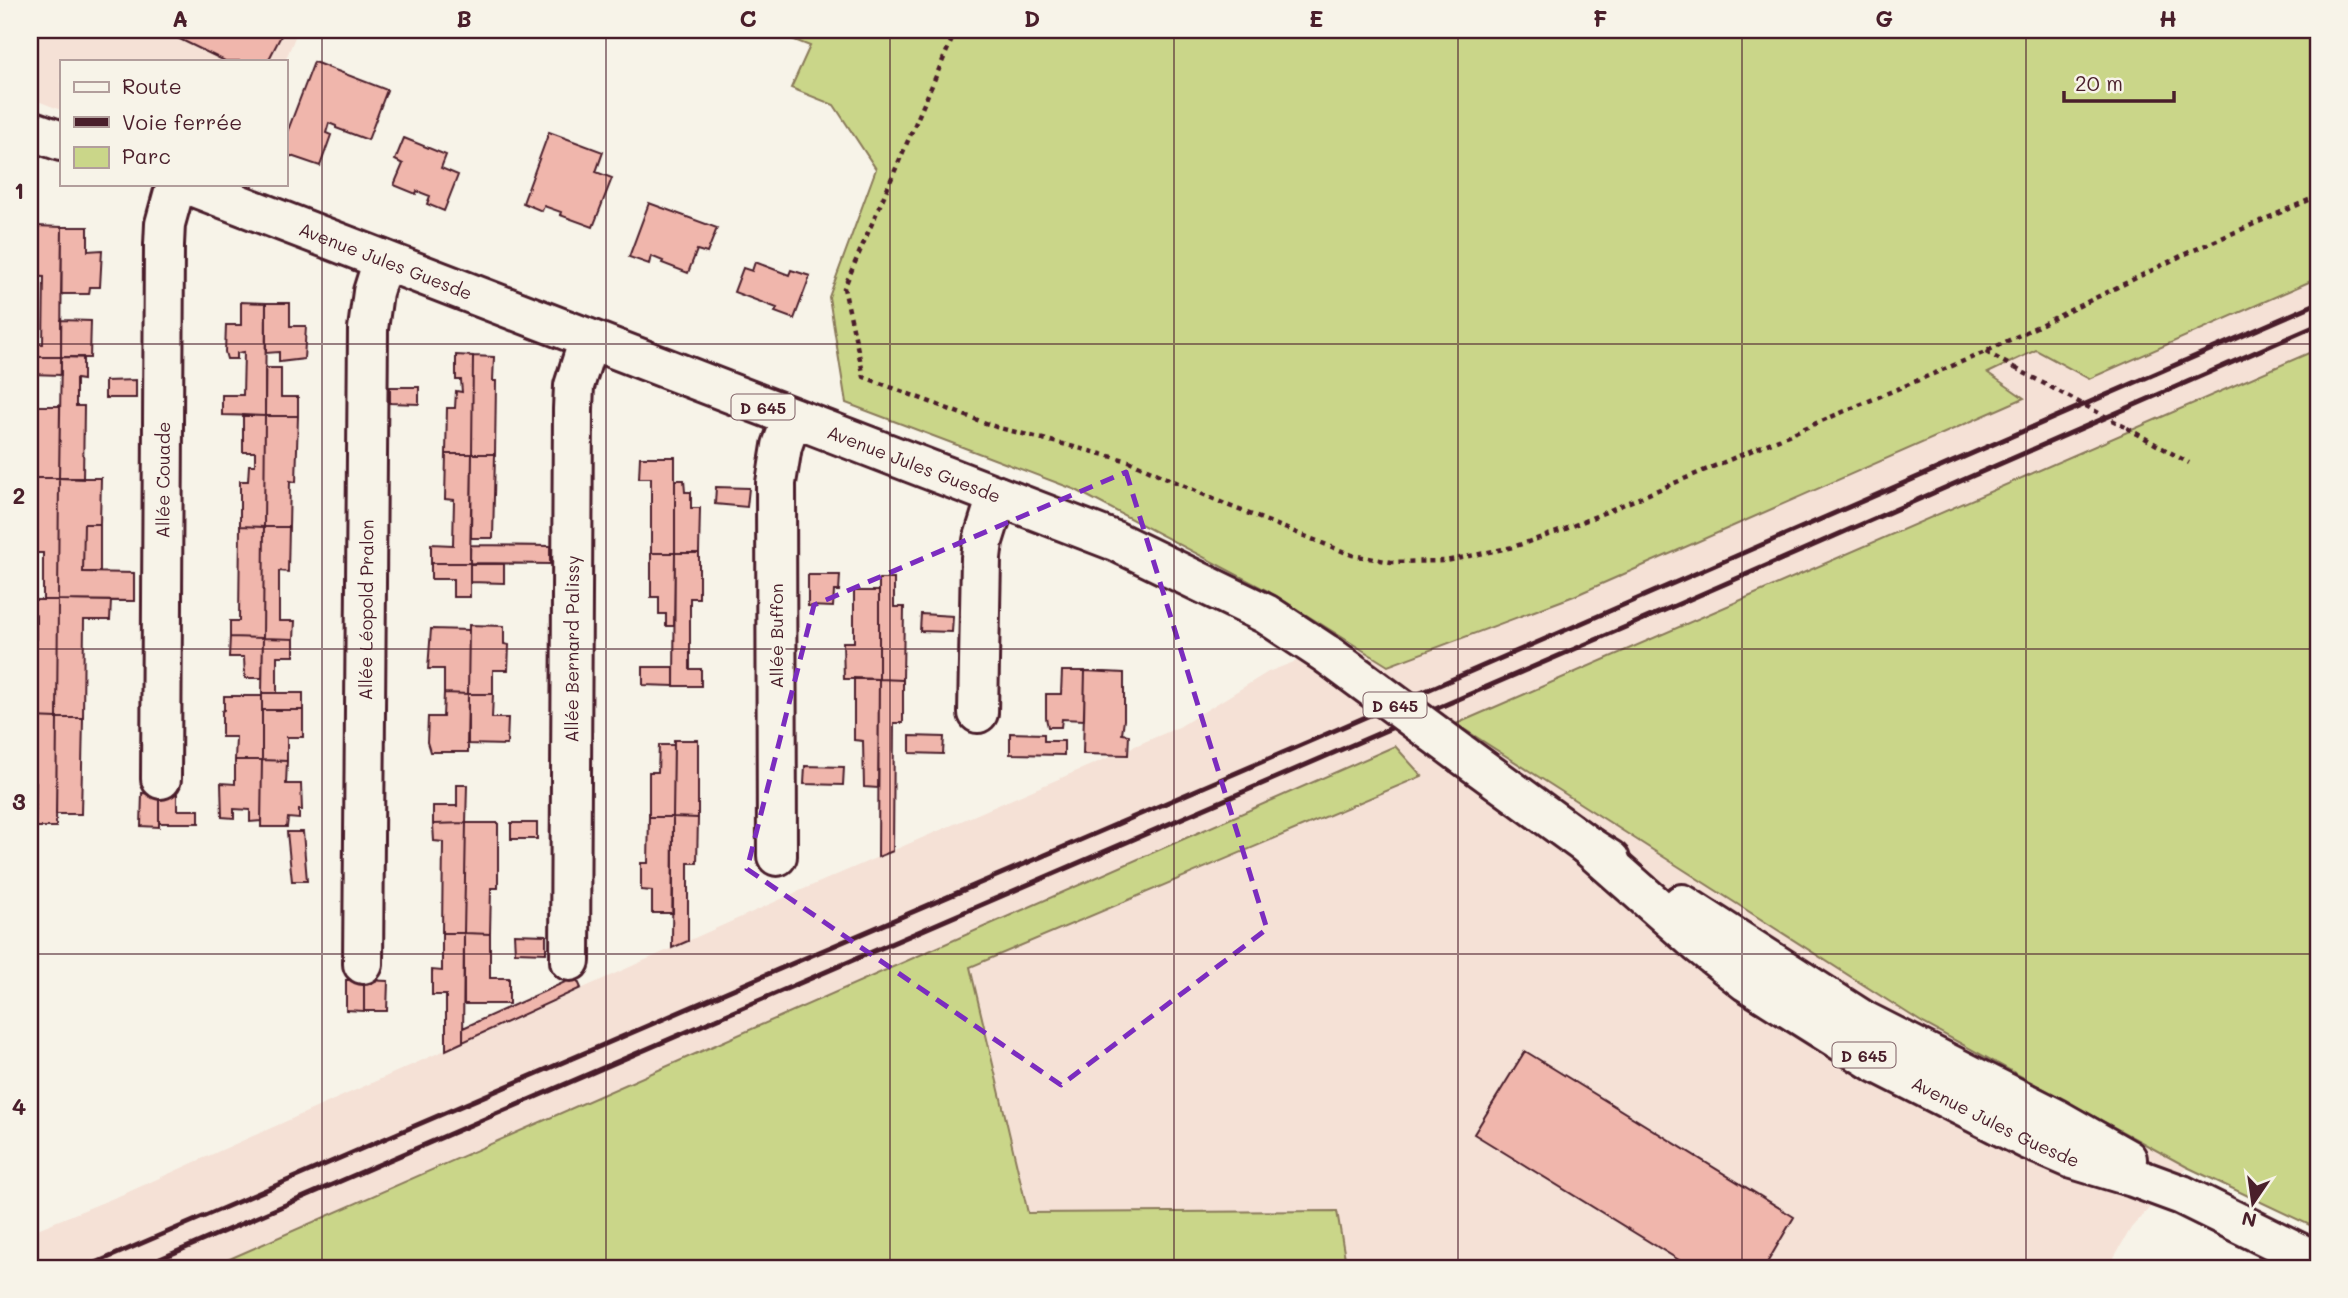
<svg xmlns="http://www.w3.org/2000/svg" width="2348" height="1298" font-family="Mali,sans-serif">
<rect width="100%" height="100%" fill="#f7f3e8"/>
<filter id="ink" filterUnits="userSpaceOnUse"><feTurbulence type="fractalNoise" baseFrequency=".0143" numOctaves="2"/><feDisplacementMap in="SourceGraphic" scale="14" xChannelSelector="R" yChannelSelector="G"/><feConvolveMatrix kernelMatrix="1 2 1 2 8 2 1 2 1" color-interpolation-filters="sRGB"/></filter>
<g filter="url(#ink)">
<path fill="#f5e1d6" d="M30,30H298L285,61H61V110L30,98Z
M2318,231V385L1496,749L1923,1023L2187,1167L2131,1228L2108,1268H1350L1346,1264L1337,1211L1027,1213L973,977L303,1268H30V1232L126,1193L797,892L1179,727L1268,672L1299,660L1376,708L1328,649L1361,643L1942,382Z"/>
<path fill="#cad689" stroke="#8a7a5a" stroke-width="2" d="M769,30H2318V278L2089,379L2036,350L1988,373L2024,398L1574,596L1388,666L1268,591L1076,490L846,403L829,297L876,169L834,105L791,88L810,46Z
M2318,349V1229L2187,1167L1923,1023L1456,724Z
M1395,746L1422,776L970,967L1028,1213L1337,1211L1346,1264L1324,1268H209Z"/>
<path fill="#f0b6ac" stroke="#4a1f2b" stroke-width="2" d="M161,30H284L268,61H225Z
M314,62L387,90L368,140L336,128V126L329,123L326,133L331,135L320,166L285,154V138Z
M549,132L603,152L596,172L612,178L593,227L560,215L561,212L544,206L542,211L523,203Z
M404,138L446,155L441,168L458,175L444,211L427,204L430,196L417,191L416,194L394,185L403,164L395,160Z
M649,203L717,228L707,253L697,250L688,273L662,263L663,261L651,256L649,264L629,257Z
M36,226L62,227L61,357H30V344H43L44,277L30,276V250H36Z
M62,227H88V251L102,250L100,287H90L89,294H61Z
M755,262L789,275L791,270L810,276L794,319L775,312L777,308L734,292L743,268L752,271Z
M241,302L266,303L265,416L222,415V395H243L244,352L237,353V359H227L225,352L226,325H241Z
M266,303H290V326H306L304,359L279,362V352L266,353Z
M61,320L91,321L90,358L61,357Z
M456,355L473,356L472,454H446L447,408H455L456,391L462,392L461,380H456Z
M473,356L494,357L493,381H496L495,454H472Z
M30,357H61V375L30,374Z
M61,357H83V380L76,379V406H84L83,479L59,478Z
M265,368H281V397H298V416H265Z
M136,380V398H105V381Z
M390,387H419V404L390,403Z
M36,406H60L59,478H35Z
M243,415L265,416L264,527L240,526V481H248L249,465H255V452H243Z
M265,416H298L296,482L290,481L289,527H264Z
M446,454H472L470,563H431V544L453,545L454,500L445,499Z
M472,454H495L493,538H471Z
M640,457H675V553H651V478H639Z
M35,478H59L58,600H43V553H34Z
M59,478H101L100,524H84L83,572L134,573V601L58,600Z
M675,480H684L685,492H691V508H700L699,553H675Z
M716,487L749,488L747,507L715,504Z
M84,524H100V572H83Z
M240,526L264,527L263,638L230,637V621H239Z
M264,527H289L288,572L279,571V621H295L294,639L263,638Z
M470,545L550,546V564L470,563Z
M651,553H675L674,626H666V614H659V597H651Z
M675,553H699V598H690V669H701V686H674Z
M431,563H470V597H453V579H431Z
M470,564H504V583L470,582Z
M808,575H840L839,591H834L833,607L808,606Z
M879,579H894V607H904L903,680L879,679Z
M854,591H879V679H844L843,642H854Z
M30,600H58L57,718L32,717L33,645H36V615L30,614V617Z
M58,600L111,601L110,620H84L83,718H57Z
M921,614L953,616L952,632L920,631Z
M469,625L504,626V644L509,645L508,670H493V694H468Z
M431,629L469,630L468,694L444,693V669H428Z
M230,637L263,638L262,678H245L244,657H229Z
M263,638L294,639V656H277V693H262Z
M643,667H674V686L643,685Z
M1062,671H1085L1084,720L1062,719L1061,727H1048L1046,718V694H1061Z
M1085,671L1124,673V720L1122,734L1129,735L1128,755L1083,754Z
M854,678L879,679L878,788L864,787L863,741L854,740Z
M879,679L903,680V723H894L893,851L878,857Z
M262,693H303V710H262Z
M444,693L468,694V752H430L427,742L428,717H443Z
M468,694H493L492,718H508L507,745L467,744Z
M224,696H262V760H235L236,737H222V711L224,710Z
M262,710H303V737H287V761L262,760Z
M32,717L57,718L56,827H35L36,782H31Z
M57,718H83L81,814H56Z
M1010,733L1044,734V741H1064V755L1010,754Z
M910,736L944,737L943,754L910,753Z
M674,740H698V818L673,817Z
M659,745H674L673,817H649V772H658Z
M235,760H262L261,821L250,822V810L234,809V818L222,817L221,783L235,784Z
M262,760L287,761L286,784H301L302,810H299V819L288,818L287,827H261Z
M805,766L844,767L843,785L804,784Z
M457,785H467L466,823L433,824V806H457Z
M142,793L159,794V827L141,826Z
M159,794H177V810H199V823H159Z
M649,817H673V913H652V891L641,890V863H648Z
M673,817L698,818L697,863H688V941L672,948Z
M466,823L464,933H442L443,842L434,841L433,824Z
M466,823H498V888H491L490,934L464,933Z
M511,823H537V839H511Z
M287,832H303L307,881H292Z
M442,933H464L463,1042L446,1050V995H432V970L442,971Z
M464,933L490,934V978H509V1004H464Z
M514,934L546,935V953L515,952Z
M576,977L581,988L463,1042V1028Z
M346,980H364V1011L346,1010Z
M364,980L388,981L387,1011H364Z
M1525,1051L1794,1217L1764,1268H1692L1474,1134Z"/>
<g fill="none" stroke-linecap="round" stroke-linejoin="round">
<g stroke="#4a1f2b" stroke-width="44">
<g id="minor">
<path d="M978,713L981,558L983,541L997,496"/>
<path id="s1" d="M161,779L164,245L165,224L176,184"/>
<path d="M777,856L776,483L782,446L792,418"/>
<path id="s2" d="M570,961L573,409L574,386L589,339"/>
<path id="s3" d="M363,964L368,329L373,292L383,260"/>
</g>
</g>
<g stroke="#4a1f2b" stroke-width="44">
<g id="primary">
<path d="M30,130L61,141"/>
<path id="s4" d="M186,184L1115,541L1266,614L1328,655"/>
<path d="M1463,755L1588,846L1610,860"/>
<path id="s5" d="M1588,846L1699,944L1747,982L1873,1061L2029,1140L2073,1159L2133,1177L2182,1195L2318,1262"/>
<path d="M1682,904L1864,1021L2055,1118L2127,1159"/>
</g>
</g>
<path stroke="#4a1f2b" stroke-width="4.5" stroke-dasharray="5 5" stroke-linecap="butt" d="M956,30L844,288L864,377L996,427L1129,461L1227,505L1352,555L1391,562L1446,561L1513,547L1563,530L1985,352L2183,255L2318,196
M1986,352L2015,368
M2127,428L2189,463"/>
<use href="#minor" stroke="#f7f3e8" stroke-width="38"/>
<use href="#primary" stroke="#f7f3e8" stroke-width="38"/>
<path stroke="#4a1f2b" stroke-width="5" d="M84,1268L1315,739L2318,303
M139,1268L1665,610L2318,325"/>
<g stroke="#4a1f2b" stroke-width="44" stroke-linecap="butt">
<path id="primary-bridge" d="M1328,655L1463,755"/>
</g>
<path stroke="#4a1f2b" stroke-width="4.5" stroke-dasharray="5 5" stroke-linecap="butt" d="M2015,368L2127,428"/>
<use href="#primary-bridge" stroke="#f7f3e8" stroke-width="38"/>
</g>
</g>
<path fill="none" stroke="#7b2cbf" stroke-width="5" stroke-dasharray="14 9" stroke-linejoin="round" d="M1126,472L1267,929L1061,1085L747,869L814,605Z"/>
<path fill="none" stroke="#4a1f2b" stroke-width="2" stroke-opacity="0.55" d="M322,30V1268M606,30V1268M890,30V1268M1174,30V1268M1458,30V1268M1742,30V1268M2026,30V1268M30,344H2318M30,649H2318M30,954H2318"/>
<g text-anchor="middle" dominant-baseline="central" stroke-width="5" stroke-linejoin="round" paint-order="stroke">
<g fill="#f7f3e8" stroke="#7e5f64" stroke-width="2">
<rect x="731.5" y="394.5" width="63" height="25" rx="5"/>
<rect x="1363.5" y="692.5" width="63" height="25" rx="5"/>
<rect x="1832.5" y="1042.5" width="63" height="25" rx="5"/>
</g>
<g font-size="16" font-weight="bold" fill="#4a1f2b">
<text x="763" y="407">D 645</text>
<text x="1395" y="705">D 645</text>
<text x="1864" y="1055">D 645</text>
</g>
<g font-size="18" fill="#4a1f2b" stroke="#f7f3e8">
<text stroke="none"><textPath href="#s4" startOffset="214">Avenue Jules Guesde</textPath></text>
<text stroke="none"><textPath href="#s4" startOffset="780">Avenue Jules Guesde</textPath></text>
<text stroke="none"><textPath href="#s1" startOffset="299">Allée Couade</textPath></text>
<text stroke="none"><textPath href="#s3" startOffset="354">Allée Léopold Pralon</textPath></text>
<text transform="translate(776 636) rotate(-90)">Allée Buffon</text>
<text stroke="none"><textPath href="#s2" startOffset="312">Allée Bernard Palissy</textPath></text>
<text stroke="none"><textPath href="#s5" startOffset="495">Avenue Jules Guesde</textPath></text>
</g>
</g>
<rect width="2348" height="1298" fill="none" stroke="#f7f3e8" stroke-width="77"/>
<rect x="60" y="60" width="228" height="126" fill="#f7f3e8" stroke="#b29e9c" stroke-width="2"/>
<rect x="74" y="82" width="35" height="10" fill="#f7f3e8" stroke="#b29e9c" stroke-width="2"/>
<text x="122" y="94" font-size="21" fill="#4a1f2b">Route</text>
<rect x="74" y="117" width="35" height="10" fill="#4a1f2b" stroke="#b29e9c" stroke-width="2"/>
<text x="122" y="130" font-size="21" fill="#4a1f2b">Voie ferrée</text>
<rect x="74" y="147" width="35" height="21" fill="#cad689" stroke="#b29e9c" stroke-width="2"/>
<text x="122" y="164" font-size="21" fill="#4a1f2b">Parc</text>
<g transform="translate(2253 1203) rotate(193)" stroke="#f7f3e8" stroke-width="5" paint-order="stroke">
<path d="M0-5L12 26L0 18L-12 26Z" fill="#4a1f2b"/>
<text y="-10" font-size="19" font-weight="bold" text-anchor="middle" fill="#4a1f2b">N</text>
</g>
<path d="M2064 91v10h110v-10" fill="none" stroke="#4a1f2b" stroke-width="3.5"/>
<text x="2075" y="91" font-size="21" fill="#4a1f2b" stroke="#f7f3e8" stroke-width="5" paint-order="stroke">20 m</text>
<rect x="38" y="38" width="2272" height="1222" fill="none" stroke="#4a1f2b" stroke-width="2.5"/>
<g font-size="23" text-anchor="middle" font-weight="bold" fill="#4a1f2b">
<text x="180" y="27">A</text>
<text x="464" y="27">B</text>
<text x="748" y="27">C</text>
<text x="1032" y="27">D</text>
<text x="1316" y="27">E</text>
<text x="1600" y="27">F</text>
<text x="1884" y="27">G</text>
<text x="2168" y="27">H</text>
<text x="19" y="199">1</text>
<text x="19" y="504">2</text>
<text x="19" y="810">3</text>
<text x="19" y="1115">4</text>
</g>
</svg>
